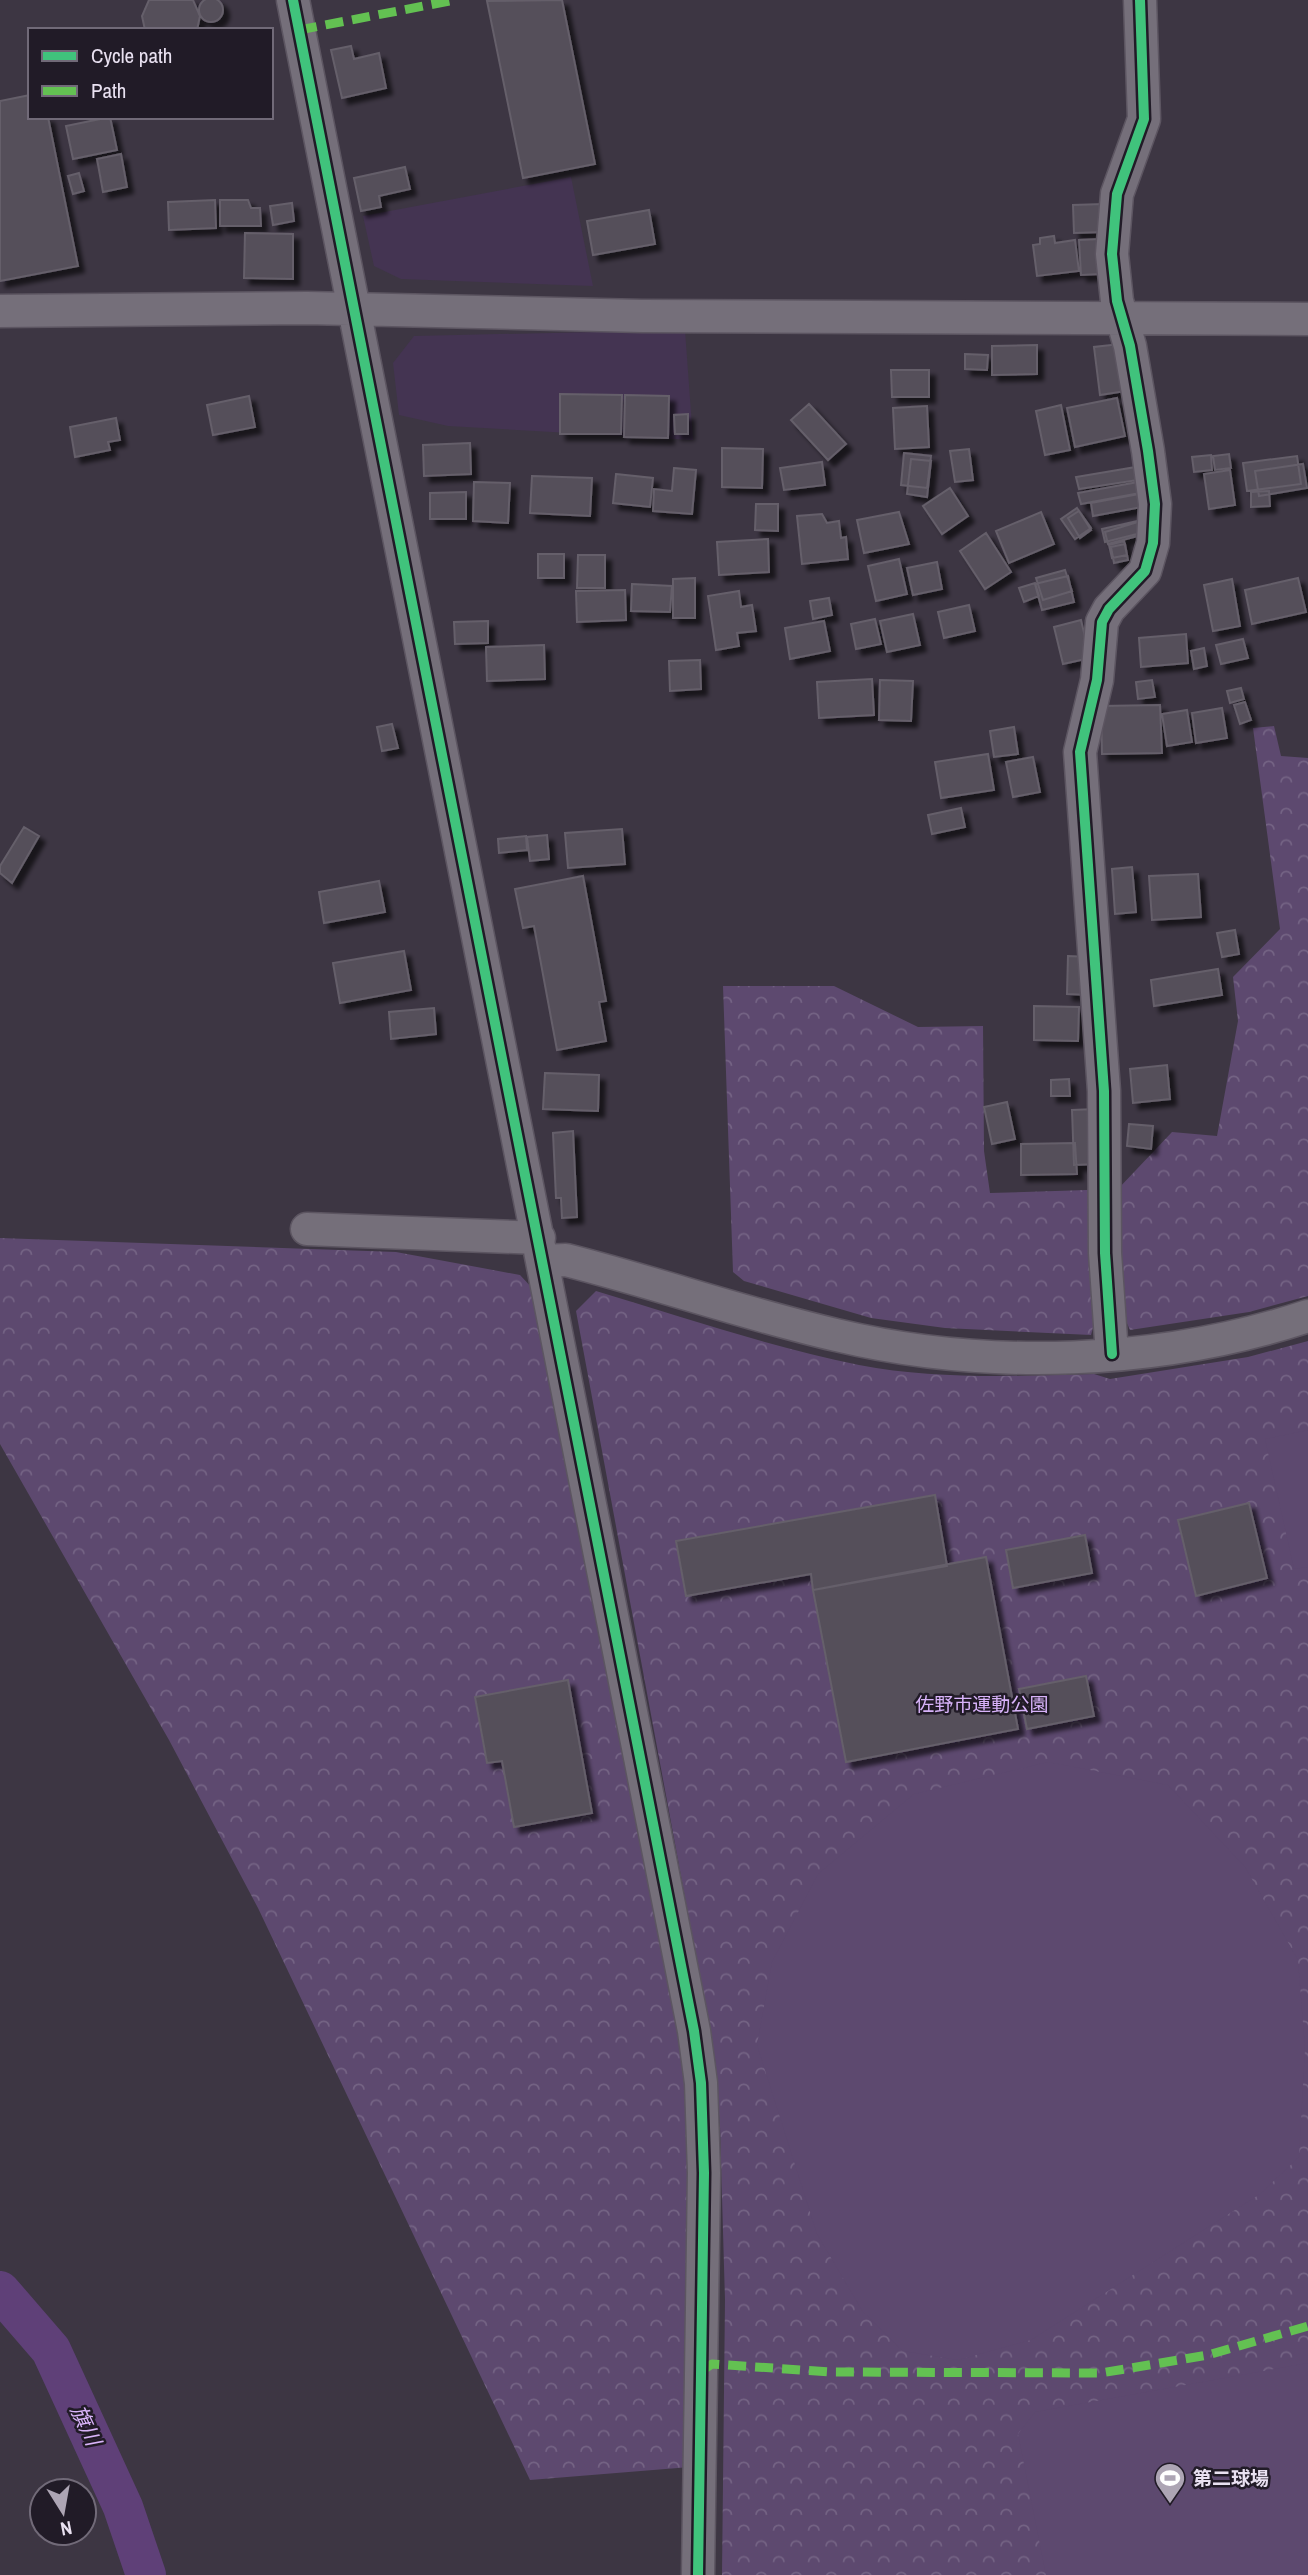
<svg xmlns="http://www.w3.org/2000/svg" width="1308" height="2575" font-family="'Archivo Narrow','Noto Sans JP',sans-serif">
<defs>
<pattern id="forest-crowns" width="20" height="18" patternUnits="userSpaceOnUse" patternTransform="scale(1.75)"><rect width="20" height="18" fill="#5d496f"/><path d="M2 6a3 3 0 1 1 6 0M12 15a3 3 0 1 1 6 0" fill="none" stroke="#746384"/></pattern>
<filter id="shadow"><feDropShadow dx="6" dy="6" stdDeviation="2" flood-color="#0009"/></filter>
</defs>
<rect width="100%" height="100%" fill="#3d3643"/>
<path fill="#443452" d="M571,177L593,286L401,279L374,266L363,216Z
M685,330L693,440L448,426L399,415L393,363L414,336Z"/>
<path fill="url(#forest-crowns)" d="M1274,726L1281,756L1308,758V1296L1249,1312L1130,1330L1122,1312L1097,1313L1091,1335L945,1328L871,1318L744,1281L733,1272L723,986H834L918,1027L983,1026L984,1151L990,1193L1118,1189L1172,1132L1217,1136L1238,1021L1233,977L1280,929L1253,728Z
M0,1238L396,1252L520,1275L534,1290L674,1996L690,2111V2467L530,2480L258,1908L169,1740L0,1444Z
M596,1291C683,1317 770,1347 859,1365C937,1380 1016,1376 1094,1374L1110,1379L1248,1357L1308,1341V2575H722L725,2300L720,2127L715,2059L576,1311Z"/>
<path fill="#5d496f" d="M1308,1430V1567L1294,1569L1265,1439Z
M1048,1762L1168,1785L1245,1867L1298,1960L1305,2049L1299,2157L1260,2194L1031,2340L958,2360L903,2351L863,2312L817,2234L757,2045L772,1962L818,1874L914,1794Z
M1308,2363V2575H1046L1018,2434L1035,2412Z"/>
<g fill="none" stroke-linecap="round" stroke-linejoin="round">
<path stroke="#5f4078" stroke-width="40" d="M0,2291L51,2350L123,2507L146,2575"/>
</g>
<path fill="#554f5a" stroke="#655f6a" stroke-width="2" filter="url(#shadow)" d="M199 10a12 12 0 1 1 24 0a12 12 0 1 1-24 0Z
M149,0H193L200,16L197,30H145L142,16Z
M562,0L595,164L523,178L487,1Z
M351,46L354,59L379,53L386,88L342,98L331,50Z
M30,95V117H48L78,266L0,281V101Z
M110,117L117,150L73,159L66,126Z
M121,154L127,187L103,192L97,159Z
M405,167L410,189L379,196L381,207L361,211L354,178Z
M79,173L84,191L73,194L68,176Z
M215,200L216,228L169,230L168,202Z
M220,200H248L251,208H260L261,226H220Z
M292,203L294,221L273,225L270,206Z
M1103,204L1104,232L1074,233L1073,205Z
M649,210L655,244L593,255L587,221Z
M245,233L293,234V279L244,278Z
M1054,236L1055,243L1075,240L1079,271L1037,276L1033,245L1040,244V238Z
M1100,239L1101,274L1081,275L1079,240Z
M1120,344L1126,391L1100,395L1094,347Z
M1037,345V374L992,375V346Z
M965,354L988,355L987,370L965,369Z
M891,370H929V397H892Z
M560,394L622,395L621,434H560Z
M625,395L669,396L668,438L624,437Z
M249,396L255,427L213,435L207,405Z
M1117,398L1125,436L1075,447L1067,408Z
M809,404L846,444L828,460L791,420Z
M1061,405L1070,450L1045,455L1036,411Z
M927,406L929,447L895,449L893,408Z
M688,414V434H675L674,415Z
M116,418L120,440L108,442L110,450L75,457L70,427Z
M470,443L471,474L424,476L423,445Z
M722,448L763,449L762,488L722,487Z
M969,449L973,480L955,482L950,451Z
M904,453L931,456L927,488L901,485Z
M1229,454L1231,468L1215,470L1213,456Z
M1211,455L1212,470L1194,472L1192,457Z
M1297,456L1301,484L1247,491L1243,463Z
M911,459L931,461L927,497L907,494Z
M822,462L825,485L784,490L780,468Z
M1303,464L1307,488L1259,496L1255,471Z
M1136,467L1138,480L1079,489L1076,477Z
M674,468L696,470L692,514L653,511L654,489L672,491Z
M1230,470L1235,505L1209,509L1204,474Z
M616,474L653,478L650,507L613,503Z
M532,476L592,478L590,516L530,513Z
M474,482L510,483L508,523L473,521Z
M1138,482L1140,493L1081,504L1078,493Z
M950,488L968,516L942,534L923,506Z
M1269,491L1270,506L1251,507V492Z
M466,492V519H430V493Z
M1139,494L1142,507L1093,516L1091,503Z
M756,504H778V531L755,530Z
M1077,508L1091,528L1075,539L1061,519Z
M1079,511L1091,530L1080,538L1068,518Z
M899,512L909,544L864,553L857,520Z
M1041,512L1054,544L1009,563L996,531Z
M822,514L827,523L839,521L841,538L846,537L848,559L802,564L797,516Z
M1142,520L1145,532L1105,542L1102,529Z
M1141,521L1145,534L1108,544L1105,532Z
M986,533L1011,572L985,589L960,551Z
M768,539L769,572L719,575L717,542Z
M1124,541L1127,555L1112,558L1109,545Z
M1125,544L1128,560L1114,563L1111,547Z
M538,554H564V578H538Z
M578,555H605V588H577Z
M899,559L907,594L876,601L868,566Z
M937,562L942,589L913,595L907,568Z
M1065,570L1072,591L1043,600L1036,578Z
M1068,576L1074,602L1042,610L1035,584Z
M695,578V618H673V579Z
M1298,578L1306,612L1252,624L1245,590Z
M1232,579L1240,626L1213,631L1204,585Z
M1035,583L1039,596L1024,602L1019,588Z
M632,584L672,586L670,612L631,611Z
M625,590L626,620L577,622L576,591Z
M739,591L741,607L752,605L756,631L737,633L739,646L716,650L708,596Z
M829,598L832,615L813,619L810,601Z
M969,605L975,631L944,638L938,612Z
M913,614L920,645L887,652L880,621Z
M875,619L881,644L856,649L851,624Z
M1081,620L1090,658L1063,664L1054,627Z
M488,621V643L455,644L454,622Z
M824,621L830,651L790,659L785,628Z
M1186,634L1188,663L1141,667L1139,638Z
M1243,639L1248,658L1221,664L1216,645Z
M544,645L545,679L487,681L486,647Z
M1204,648L1207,666L1194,669L1191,651Z
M700,660L701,689L670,691L669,661Z
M872,679L874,715L819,718L817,682Z
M880,680L913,681L911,721L879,720Z
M1152,680L1155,697L1138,699L1136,682Z
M1241,688L1244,699L1230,703L1227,691Z
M1245,702L1251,720L1240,724L1234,705Z
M1160,705L1162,753L1102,754L1101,706Z
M1222,708L1227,738L1196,743L1192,713Z
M1187,710L1192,742L1167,746L1162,714Z
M392,724L398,748L382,751L377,727Z
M1014,727L1018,754L994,757L990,731Z
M988,754L994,790L941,798L935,762Z
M1033,757L1040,792L1013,797L1006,762Z
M961,808L965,827L932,834L928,815Z
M24,827L39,836L12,883L0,873V866Z
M622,829L625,864L568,868L565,833Z
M547,835L549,859L530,861L527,837Z
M526,836L527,850L499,853L498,839Z
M1132,867L1136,912L1115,914L1112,869Z
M1198,874L1201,917L1152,920L1149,876Z
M583,876L606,1001L599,1002L606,1041L557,1050L534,926L523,928L515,889Z
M379,881L385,912L324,923L319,892Z
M1235,930L1239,954L1222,957L1217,933Z
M404,951L411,990L340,1003L333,963Z
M1068,956L1090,957V995L1067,994Z
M1218,969L1222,995L1154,1006L1151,980Z
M1034,1006L1079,1007L1078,1041L1034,1040Z
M434,1008L436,1034L391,1039L389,1012Z
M1167,1065L1170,1099L1133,1103L1130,1069Z
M545,1073L599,1075L598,1111L543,1109Z
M1069,1079L1070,1096H1051V1080Z
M1007,1102L1015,1139L992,1144L984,1107Z
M1096,1109L1098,1164L1074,1165L1072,1110Z
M1129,1124L1153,1126L1151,1149L1127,1146Z
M573,1131L577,1217L562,1218L561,1198H556L553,1133Z
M1075,1143L1077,1174L1021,1175V1144Z
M935,1495L947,1566L813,1590L811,1574L686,1596L676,1541Z
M1249,1503L1267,1578L1196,1596L1178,1520Z
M1085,1535L1092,1573L1013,1588L1006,1550Z
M986,1557L1018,1729L846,1762L813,1590Z
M1086,1676L1094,1716L1027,1729L1019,1689Z
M568,1680L592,1813L514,1827L502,1761L487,1763L475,1697Z"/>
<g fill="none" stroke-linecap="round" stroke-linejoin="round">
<g stroke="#5c5561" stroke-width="35">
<path id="minor" d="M293,0L694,2031L701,2083L704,2173L698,2575
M0,311L307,308L642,316L1308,319
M307,1229L539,1238
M543,1261L566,1260C657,1283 745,1314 836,1335C988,1371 1160,1365 1308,1316
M1112,1354L1105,1253L1104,1091L1080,752L1097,680L1102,622L1109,609L1145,571L1153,543L1155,504L1148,451L1130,346L1117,301L1112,254L1117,194L1144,119L1140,0"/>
</g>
<use href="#minor" stroke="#756f7a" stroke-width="32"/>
<path stroke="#63c152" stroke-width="9" stroke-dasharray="18 9" stroke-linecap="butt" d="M299,30L455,0
M703,2370L712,2364L831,2372L1101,2373L1208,2355L1308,2326"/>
<g stroke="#211b27" stroke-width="15">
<path id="cycleway" d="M293,0L694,2031L701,2083L704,2173L698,2575
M1112,1354L1105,1253L1104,1091L1080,752L1097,680L1102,622L1109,609L1145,571L1153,543L1155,504L1148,451L1130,346L1117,301L1112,254L1117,194L1144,119L1140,0"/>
</g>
<use href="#cycleway" stroke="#40c37c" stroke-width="10"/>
</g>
<defs>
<g id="stadium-pin" transform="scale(1.575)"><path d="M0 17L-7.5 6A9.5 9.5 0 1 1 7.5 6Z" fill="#ada5b4" stroke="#211b27"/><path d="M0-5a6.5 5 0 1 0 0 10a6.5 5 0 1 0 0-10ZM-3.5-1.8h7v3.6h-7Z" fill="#fff"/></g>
</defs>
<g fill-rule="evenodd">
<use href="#stadium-pin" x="1170" y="2478"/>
</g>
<g text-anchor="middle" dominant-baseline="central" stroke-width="5" stroke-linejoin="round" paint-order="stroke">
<g font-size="19" fill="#d8b3fa" stroke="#211b27">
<text x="982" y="1704">佐野市運動公園</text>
</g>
<g font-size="19" font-weight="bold" fill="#e9e1f1" stroke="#211b27" text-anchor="start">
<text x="1193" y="2478">第二球場</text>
</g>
<g font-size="21" font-style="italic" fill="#d9b4fa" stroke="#211b27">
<text transform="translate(86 2425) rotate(65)">旗川</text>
</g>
</g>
<rect x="28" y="28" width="245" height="91" fill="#211b27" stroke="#716a78" stroke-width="2"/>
<rect x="42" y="51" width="35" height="10" fill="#40c37c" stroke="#716a78" stroke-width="2"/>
<text x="91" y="63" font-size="21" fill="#e9e1f1">Cycle path</text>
<rect x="42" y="86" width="35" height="10" fill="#63c152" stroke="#716a78" stroke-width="2"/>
<text x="91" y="98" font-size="21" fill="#e9e1f1">Path</text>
<g transform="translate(63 2512) rotate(169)"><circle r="33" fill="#211b27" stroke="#716a78" stroke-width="2"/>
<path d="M0-5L12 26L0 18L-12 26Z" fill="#ada5b4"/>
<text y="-10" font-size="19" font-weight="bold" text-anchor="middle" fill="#e9e1f1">N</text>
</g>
</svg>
